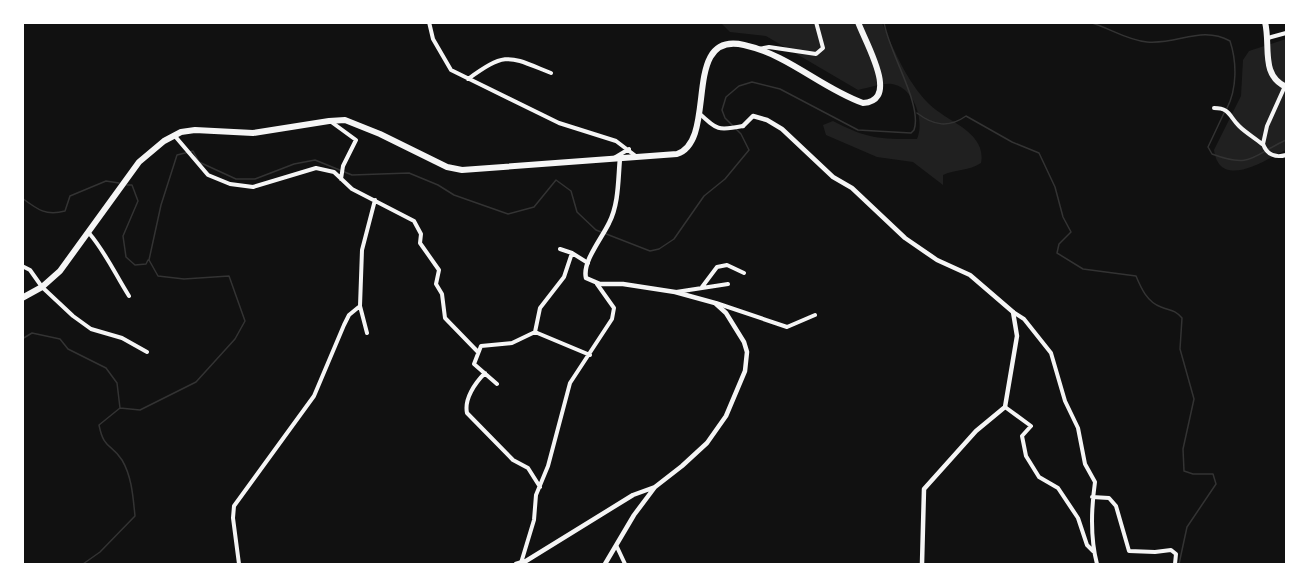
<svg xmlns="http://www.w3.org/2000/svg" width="1309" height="587" font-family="Inter,sans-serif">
<rect width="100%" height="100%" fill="#111"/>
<path fill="#202020" d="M721,23H882C894,50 907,82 929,104C947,122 987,132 981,163C969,171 956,169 943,175V185L913,162L877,157L826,135L823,125L833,121C868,139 878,139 917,139C925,121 914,87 892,84C882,83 868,88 858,90L766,36L730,32Z
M1286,39V150C1268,158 1220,192 1214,150L1241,96L1243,60L1249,51Z"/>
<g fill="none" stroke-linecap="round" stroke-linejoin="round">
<path stroke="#333" stroke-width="1.5" d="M1089,22C1110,28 1126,40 1147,42C1178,45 1201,25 1230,41C1237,62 1237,89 1227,108
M917,113C934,126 949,128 966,116L1012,142L1039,153L1055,187L1063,217L1071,232L1059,244L1057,253L1083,269L1136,276C1141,288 1147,302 1161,307C1170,311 1174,309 1182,318L1180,349L1194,399L1183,449L1184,471L1193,474H1213L1216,484L1187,527L1179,564
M1224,113L1208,147L1212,154C1252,169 1253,155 1286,140
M127,185H132L138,201L123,236L126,257L135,265L146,264L148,260
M22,198C38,210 46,216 65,211L70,196L106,181L119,183
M22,339L32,333L60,339L68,349L106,368L117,383L120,408L140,410L196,382L235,339L245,321L229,276L184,279L158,276L149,260L161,205L177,155L193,151L199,162L236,179H255L294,164L315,160L352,175L409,173L438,185L454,195L508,214L534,207L556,180L571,191L577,212L596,230L650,251L659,249L674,239L704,196L725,179L749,150L741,134L725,118L722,110L726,97L739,86L752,82L780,89L858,130L911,133L914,130C923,105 888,51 884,22
M83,564L100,552L135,516C133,497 132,477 122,460C111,443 104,450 99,425L120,408"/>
<path stroke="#f5f5f5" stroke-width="4" d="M429,22L433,39L451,70L559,123L616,141L637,157
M1268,38L1286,33
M758,49L769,47L816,54L823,48L816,22
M468,79C507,51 508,56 551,73
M1285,86L1267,126L1263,144C1267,155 1276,158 1286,155
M1214,108C1230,108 1229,116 1239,126C1246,133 1255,138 1262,144
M699,113C717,130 718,131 743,126
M330,121L356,140L343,166L341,179
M174,135L208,175L230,184L253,187L316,168L334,172L352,189L414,221L421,234L420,243L439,270L436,284L442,294L445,318L478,352
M614,158L629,149
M89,233C106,253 115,274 129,296
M560,249L572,253L588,263
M22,266L30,270L42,287L73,316L91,329L122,338L147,352
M702,287L717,267L727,265L744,273
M676,292L728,284
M716,303L787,327L815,315
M1013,312L1024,319L1051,353L1065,401L1078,428L1085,464L1095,482C1091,510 1090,537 1097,564
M535,332L540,308L564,277L572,253
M367,333L360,306L362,250L375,200
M485,373C475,383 464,399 467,413L513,460L528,468L540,487
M497,384L474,364L481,346L512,343L535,332L590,355
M1005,407L1031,426L1022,436L1026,456L1039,477L1058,488L1078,518L1087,545L1093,551
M1092,497L1109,498L1116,506L1129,551L1155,552L1171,550L1176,554L1175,564
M617,547L625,564
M521,563L534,520L536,495L548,466L570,383L612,319L614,308L597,284
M239,564L233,518L234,506L314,396L344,325L349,315L360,306"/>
<path stroke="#f5f5f5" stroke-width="4.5" d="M743,126L753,116L767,120L782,129L833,177L852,188L905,238L937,260L970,275L1013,312L1017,336L1005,407L976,431L924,489L922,564
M516,564L526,561L633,495L655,487L682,466L707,443L726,416L745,371L747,352L744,342L726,313L715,303L675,292L623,284H600L586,278C582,262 602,238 609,223C619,204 618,179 620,158
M605,564L634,515L655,487"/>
<path stroke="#f5f5f5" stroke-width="6" d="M1265,22C1271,46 1260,75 1286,87
M22,298L42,287L60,271L139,162L164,141L181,132L195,130L253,133L329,121L345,120L380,134L447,167L462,170L677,154C719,140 680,30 744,45C789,55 821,88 863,103C901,101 865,42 858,22"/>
</g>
<rect width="1309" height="587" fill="none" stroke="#ffffff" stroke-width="48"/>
</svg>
